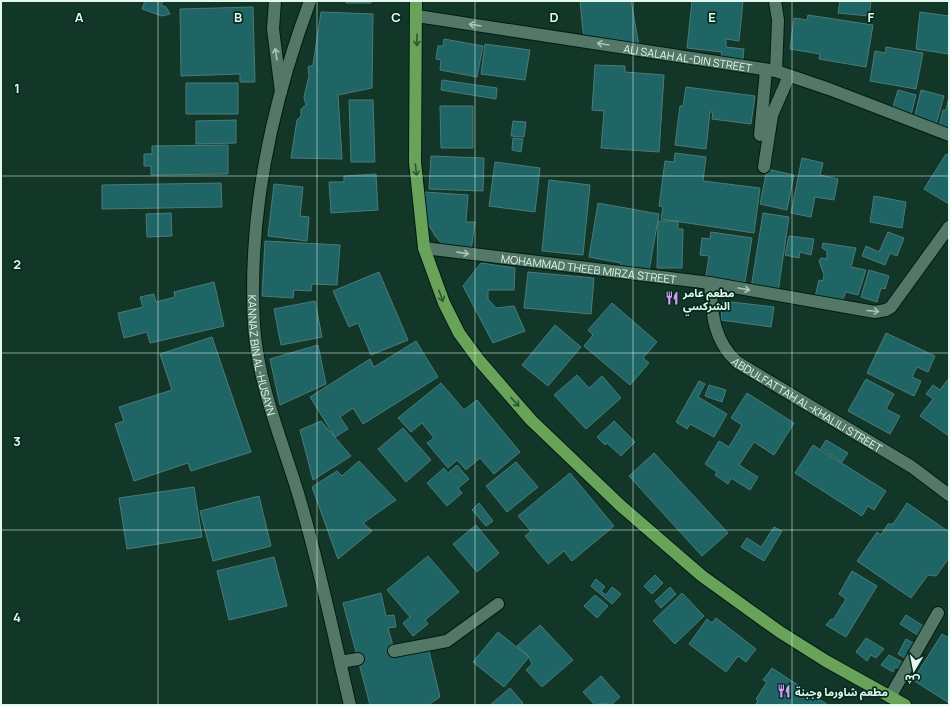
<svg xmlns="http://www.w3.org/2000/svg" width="950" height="706" font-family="Manrope,'Noto Sans Arabic',sans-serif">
<rect width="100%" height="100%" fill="#123628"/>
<path fill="#1f6565" stroke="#4d7a79" d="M145,1H163L161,5L166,7L170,14L162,16L142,9Z
M346,1H371V3H346Z
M580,1H631L639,46L584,41Z
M692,1H743L739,41L726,39V47L744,49L743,59L721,57L722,52L687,48Z
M840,1H871L869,16L838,13Z
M253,7L255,82H240V74L181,76L180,9Z
M321,12L373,14L372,88L338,95L342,159L291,158L297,120L301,116V109L306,105L304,97L309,76L308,67L313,65Z
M920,12L949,16V54L916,49Z
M808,15L873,25L866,67L819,59L820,54L790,49L794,18L807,20Z
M444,39L483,46L477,77L440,70L441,60L436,59L438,46H443Z
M485,44L530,50L525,80L481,74Z
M886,47L923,53L916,89L870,81L875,51L885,53Z
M595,65L625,66V72L664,75L659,152L601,148L604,111L592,110Z
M442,80L497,88L496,99L441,90Z
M186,83H238V114H186Z
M686,87L755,96L751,124L712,119L713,112H710L706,149L675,145L680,106H683Z
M898,90L916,95L911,115L892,110Z
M921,90L944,96L936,125L914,119Z
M949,97V128L939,126L943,110H946Z
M349,100H373L375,162H351Z
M440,106H473V148H441Z
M236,120V143L196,144V121Z
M513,121L526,122L524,137L511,136Z
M513,138L523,139L521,152L512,150Z
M228,145V174L151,175V166H144V154H152V146Z
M675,153L706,157L703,181L760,188L754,233L661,219L663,207L659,206L665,161L674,162Z
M946,154L949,156V204L924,189Z
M431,156L484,158L483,191L429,189Z
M802,158L823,163L820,175L838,179L834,200L815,197L811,217L791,213Z
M495,162L540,168L535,212L489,206Z
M767,169L794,175L787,210L760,204Z
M376,174L378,210L331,213L329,182H344V176Z
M549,180L590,185L583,255L542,251Z
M221,183L222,207L102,209V185Z
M274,184L303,187L300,216L309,217L307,241L268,236Z
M425,192L468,195L466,222H475L471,251L444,246L435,236L427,222Z
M874,196L906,202L902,228L870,222Z
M598,203L659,214L649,271L620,269L621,263L589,257Z
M171,213L172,236L147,237L146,214Z
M763,213L789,217L778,292L751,288Z
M658,221H678V229H683L682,268H657Z
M711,232L752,238L745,282L706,276L709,256L700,255L702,238L710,239Z
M888,232L904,238L897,256L890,253L885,265L862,256L866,246L879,252Z
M789,236L814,239L811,255L800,252L799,258L785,255Z
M265,241L340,245L337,285L312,284L311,291L294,290L293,298L262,296Z
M823,243L856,248L851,267L866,270L858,295L846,292L842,301L815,297L819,280L823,281L824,275L819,261L821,258L827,259V251L822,248Z
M481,263L515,268L514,290H488V299L496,308L514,306L525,331L493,343L463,286Z
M869,270L889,276L885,289L881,288L877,302L861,297Z
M379,272L408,340L371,355L358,323L349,327L333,291Z
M528,272L594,278L591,314L524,308Z
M214,282L224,326L150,343L147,332L124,338L118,313L143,307L140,297L154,294L156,302L175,297L174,292Z
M315,301L322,337L281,345L274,309Z
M723,301L774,307L771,327L721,320Z
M612,303L657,342L643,358L649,363L630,385L584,346L593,335L588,330Z
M555,325L581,347L548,386L522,365Z
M886,333L935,356L928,372L917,367L912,377L921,381L914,396L867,373Z
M212,337L251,452L191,471L188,463L134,481L115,424L124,421L119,407L172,390L160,354Z
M416,341L438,377L363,424L353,408L340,417L348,429L335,437L310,397L370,359L374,367Z
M318,345L326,384L280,405L270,359Z
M577,375L589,388L602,376L621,398L586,429L554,395Z
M949,378V436L920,416L933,399L926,394L933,385L940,390Z
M866,379L894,394L886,409L900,416L890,434L848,411Z
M699,381L705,384L698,397L727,414L714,437L690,424L687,429L676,422Z
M441,383L464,410L477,400L520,452L494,474L480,458L466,470L457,460L448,468L427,443L434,438L422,423L411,432L398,418Z
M709,385L726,390L722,402L705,396Z
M747,393L794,423L774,455L754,442L739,465L758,477L750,490L731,478L728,484L715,475L717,472L705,464L719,441L729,447L742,425L731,418Z
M321,421L351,456L313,480L300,430Z
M614,421L635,442L621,456L607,443L605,445L597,437Z
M403,428L431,460L406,482L378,449Z
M826,440L848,453L842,462L821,448Z
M813,445L886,491L874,510L868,506L862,516L795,473Z
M654,453L728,533L702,556L629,476Z
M359,461L396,500L363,523L372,531L338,559L312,487L337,471L342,476Z
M516,462L538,487L507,512L486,486Z
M457,465L469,479L458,488L462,493L447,506L427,483L444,468L448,473Z
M570,473L614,526L572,561L564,551L548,564L525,536L531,531L518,516Z
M194,487L202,537L127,549L119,498Z
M259,496L271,546L213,561L200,511Z
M479,503L493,521L486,526L472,510Z
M907,503L949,532V558L936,576L928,575L911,598L857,561L877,532L881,535L888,524H893Z
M476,525L499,553L477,572L453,544Z
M774,527L782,531L764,561L741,547L747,538L761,547Z
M428,556L459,592L425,620L428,624L413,636L403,623L410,617L387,590Z
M274,557L287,606L229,620L217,571Z
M852,571L877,586L846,637L826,625L831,619L833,620L846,599L839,594Z
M655,575L663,583L652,594L644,586Z
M596,579L605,587L601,591L606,595L612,587L621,594L612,604L591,586Z
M670,587L676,594L661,608L655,601Z
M381,593L386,616L394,615L396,627L388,628L396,657L429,651L440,697L428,705H370L343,603Z
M682,593L704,616L675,644L653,621Z
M595,595L608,606L597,618L584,606Z
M906,615L925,627L919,636L900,624Z
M716,618L756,649L746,662L738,656L726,672L689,644L707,619L712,623Z
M540,625L573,660L542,687L526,670L532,664L529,657L517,646Z
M498,632L529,657L504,687L473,662Z
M942,634L949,638V703L913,680Z
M866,638L884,649L876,658L871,655L867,661L856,652Z
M906,639L915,644L907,659L898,654Z
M889,655L904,663L900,669L895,667L893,672L881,665Z
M772,668L828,705H755L758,701L756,699L767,682L763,680Z
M601,676L620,697L611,705L604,703L595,705L583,692Z
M510,688L523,703L520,705H490Z"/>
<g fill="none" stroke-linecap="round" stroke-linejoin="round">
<g stroke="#021c12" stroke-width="14">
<path id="lane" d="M760,135L766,70
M764,167L772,115L789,76
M394,651L447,641L498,604
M340,662L358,659
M890,697L938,613"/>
</g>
<g stroke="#021c12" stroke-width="14">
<g id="street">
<path d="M275,1L273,29L281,92"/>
<path d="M775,1L778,20L776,71"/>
<path id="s1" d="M417,16L776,71L829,89L949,135"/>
<path id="s2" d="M424,248L710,283L875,312L886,310L891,307L949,227"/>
<path id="s3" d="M710,283C712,313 713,340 737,362L912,467L949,495"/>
</g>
</g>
<g stroke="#021c12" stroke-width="14">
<g id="secondary">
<path id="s4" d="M310,1C272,103 248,215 254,325C258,386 283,442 300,500C320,568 334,637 350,705"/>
</g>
</g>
<g stroke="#021c12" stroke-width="14">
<path id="primary" d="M416,1L415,162L424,248L444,303L459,333L478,359L531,420L621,506L702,576L780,632L826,661L905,705"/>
</g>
<use href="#lane" stroke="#537868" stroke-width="12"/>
<use href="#street" stroke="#537868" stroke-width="12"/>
<use href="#secondary" stroke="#537868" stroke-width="12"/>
<use href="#primary" stroke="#69a35a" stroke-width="12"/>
</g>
<defs><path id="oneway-shaft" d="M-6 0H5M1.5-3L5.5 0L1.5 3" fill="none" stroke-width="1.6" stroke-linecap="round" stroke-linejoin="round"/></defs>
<g stroke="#aac5b8">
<use href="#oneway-shaft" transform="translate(475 25) rotate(-171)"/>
<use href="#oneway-shaft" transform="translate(603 44) rotate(-171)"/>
<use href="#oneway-shaft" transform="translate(276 54) rotate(-99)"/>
<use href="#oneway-shaft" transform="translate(463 253) rotate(8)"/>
<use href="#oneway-shaft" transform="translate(744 289) rotate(10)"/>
<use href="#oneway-shaft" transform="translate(873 311) rotate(5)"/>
</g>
<g stroke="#295634">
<use href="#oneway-shaft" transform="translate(417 40) rotate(91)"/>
<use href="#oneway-shaft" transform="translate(416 170) rotate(84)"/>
<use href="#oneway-shaft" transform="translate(441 296) rotate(70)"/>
<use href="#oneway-shaft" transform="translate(515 402) rotate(48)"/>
</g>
<path fill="none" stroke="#e4f8ee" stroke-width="1" stroke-opacity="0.55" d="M158,1V705M317,1V705M475,1V705M633,1V705M792,1V705M1,176H949M1,353H949M1,530H949"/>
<defs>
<g id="restaurant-bare" transform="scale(1.08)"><path d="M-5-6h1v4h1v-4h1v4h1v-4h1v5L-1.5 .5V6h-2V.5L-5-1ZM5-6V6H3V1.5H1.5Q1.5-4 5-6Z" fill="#d69bfa" stroke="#062c1f" stroke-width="2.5" paint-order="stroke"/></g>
</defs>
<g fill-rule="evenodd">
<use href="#restaurant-bare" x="672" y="298"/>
<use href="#restaurant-bare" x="784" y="691"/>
</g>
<g text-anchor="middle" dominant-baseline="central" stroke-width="3.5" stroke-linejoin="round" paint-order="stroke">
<g font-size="11" fill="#e4f8ee" stroke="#062c1f">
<text stroke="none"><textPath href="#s1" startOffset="274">ALI SALAH AL-DIN STREET</textPath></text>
<text stroke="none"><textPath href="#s2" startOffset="166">MOHAMMAD THEEB MIRZA STREET</textPath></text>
<text stroke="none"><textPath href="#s4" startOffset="362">KANNAZ BIN AL-HUSAYN</textPath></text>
<text stroke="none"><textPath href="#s3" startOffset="168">ABDULFATTAH AL-KHALILI STREET</textPath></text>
</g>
<g font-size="11" font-weight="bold" fill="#e4f8ee" stroke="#062c1f" text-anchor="start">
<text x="683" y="292">مطعم عامر<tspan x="683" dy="13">الشركسي</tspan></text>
<text x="795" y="691">مطعم شاورما وجبنة</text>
</g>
</g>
<g font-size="13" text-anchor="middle" font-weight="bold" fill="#e4f8ee" stroke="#062c1f" stroke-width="3.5" stroke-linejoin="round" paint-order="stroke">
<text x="79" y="22">A</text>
<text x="238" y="22">B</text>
<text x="396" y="22">C</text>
<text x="554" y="22">D</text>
<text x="712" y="22">E</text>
<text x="871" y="22">F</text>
<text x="17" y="93">1</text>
<text x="17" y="269">2</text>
<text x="17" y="446">3</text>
<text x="17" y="622">4</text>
</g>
<rect width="950" height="706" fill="none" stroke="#e4f8ee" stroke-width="4"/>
<g transform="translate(914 670) rotate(190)" stroke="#062c1f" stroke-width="3" paint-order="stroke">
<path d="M0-3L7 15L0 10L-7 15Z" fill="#e4f8ee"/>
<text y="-6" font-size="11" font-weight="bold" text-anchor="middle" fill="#e4f8ee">ش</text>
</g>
</svg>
